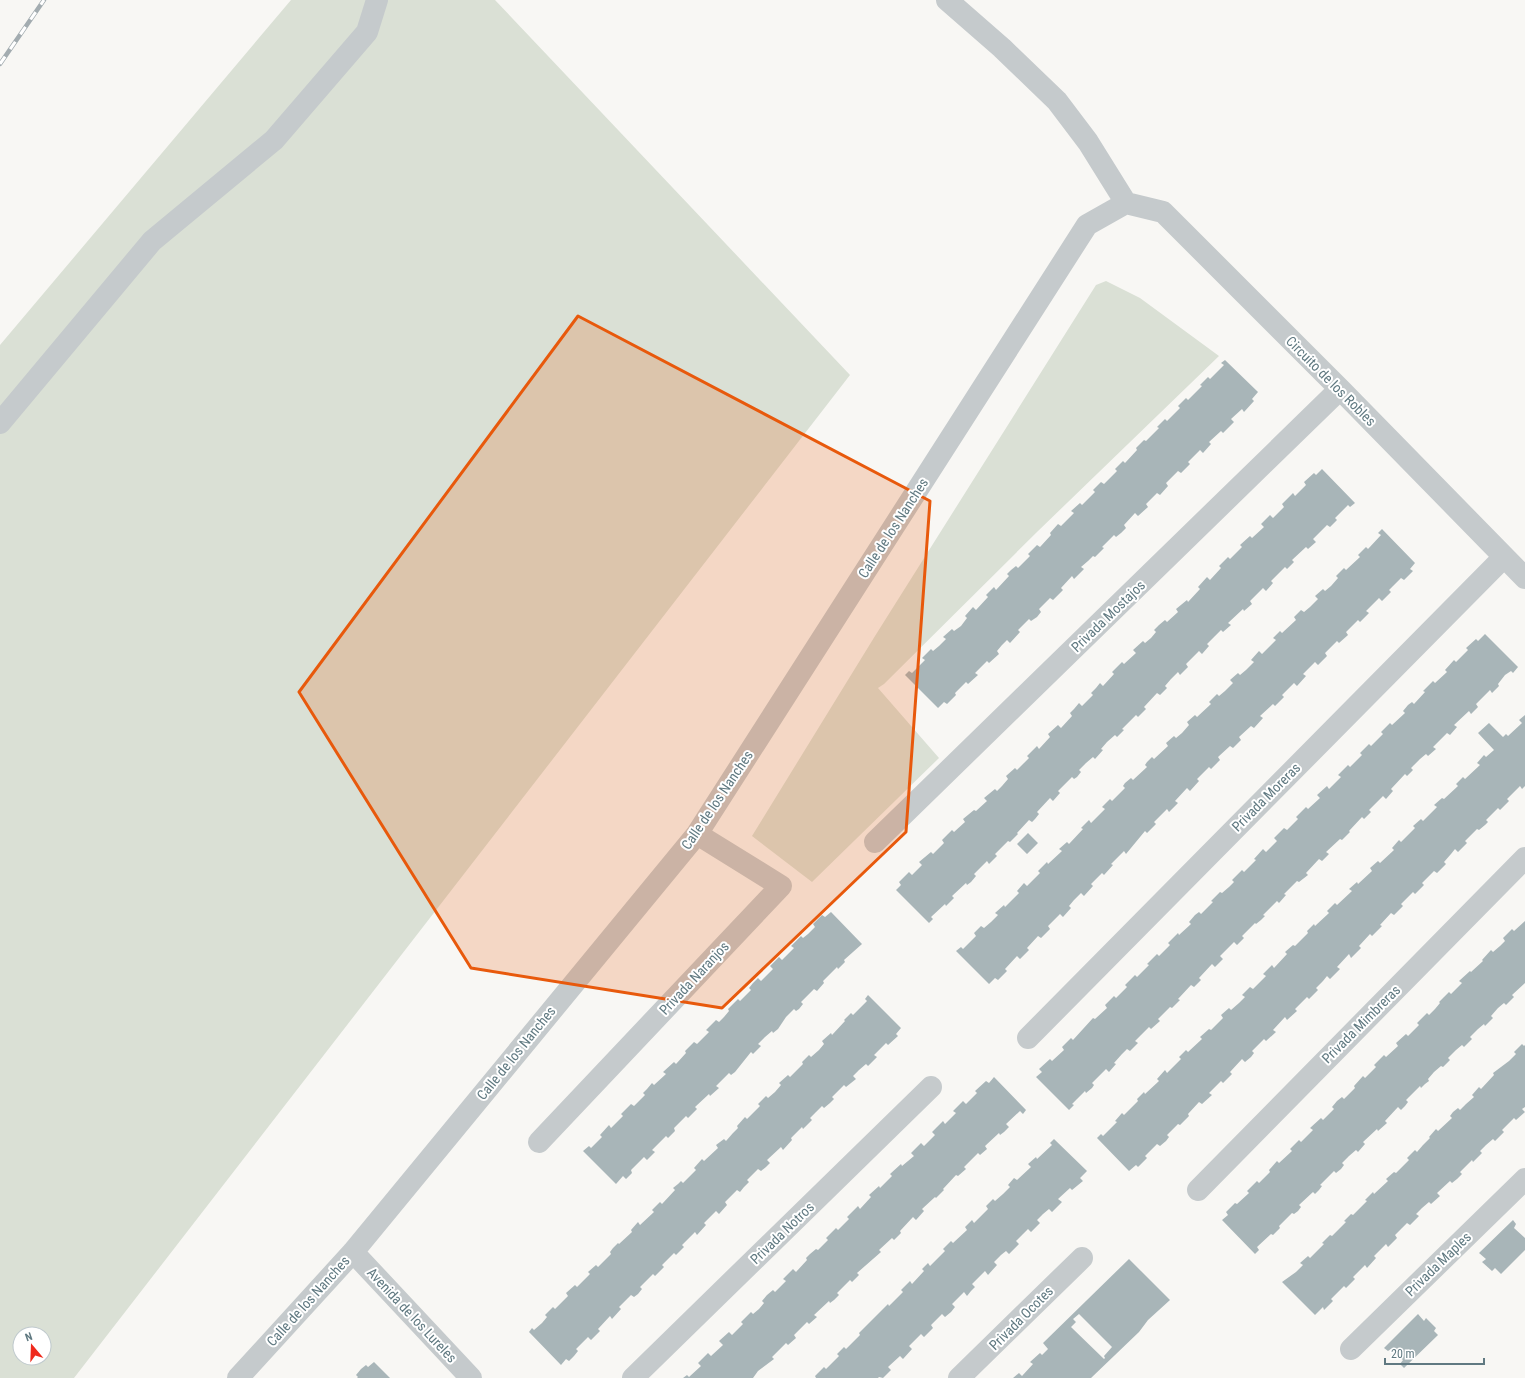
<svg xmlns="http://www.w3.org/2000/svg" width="1525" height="1378" font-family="'Roboto Condensed',sans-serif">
<rect width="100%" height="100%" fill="#f8f7f4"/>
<path fill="#dae0d5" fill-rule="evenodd" d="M291,0H495L850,375L74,1378H0V345ZM20,1334H44V1358H20Z
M1106,281L1140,298L1219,356L1037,532L884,684L878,688L939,758L812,882L752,836L875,636L1096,285Z"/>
<path fill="#a8b5b8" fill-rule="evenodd" d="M1225,360L1258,392L1252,399L1254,401L1244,412L1242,409L1231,419L1234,422L1223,433L1221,431L1209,442L1211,444L1203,453L1200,450L1188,462L1190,464L1181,473L1178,471L1166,483L1168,486L1160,495L1157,493L1146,504L1148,507L1138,516L1135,513L1124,525L1126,528L1121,533L1116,537L1114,535L1102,547L1104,548L1095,557L1093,556L1088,561L1081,567L1084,569L1074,579L1072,576L1061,588L1063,590L1053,600L1050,598L1039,609L1041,612L1037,617L1031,621L1029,619L1018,630L1020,632L1010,643L1007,640L1002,645L997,651L999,654L989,663L987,661L975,673L978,675L968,684L966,682L955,693L956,695L947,704L944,702L938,708L905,675L909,671L912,673L925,660L922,658L931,649L933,651L939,646L946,639L943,637L952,629L954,631L961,626L967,618L965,616L973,607L976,610L988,597L986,595L994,587L996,590L1009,576L1007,574L1011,570L1016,566L1018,568L1030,556L1028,554L1037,545L1040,547L1051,535L1050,533L1058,524L1061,526L1074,513L1071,511L1080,503L1082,505L1095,492L1093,490L1101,482L1104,484L1117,471L1115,469L1123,461L1125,463L1137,450L1136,448L1144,440L1146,441L1159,428L1157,427L1165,419L1167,421L1180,408L1178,406L1186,398L1188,400L1202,386L1200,385L1208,377L1210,379L1224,365L1221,363Z
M1322,469L1355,503L1350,507L1348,505L1335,518L1337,520L1330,527L1327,525L1313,539L1316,542L1308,549L1306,547L1292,560L1294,562L1287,569L1285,567L1271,581L1273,583L1266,591L1263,588L1250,601L1252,604L1244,611L1243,609L1228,623L1231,625L1223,632L1221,630L1207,644L1209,646L1202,654L1199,651L1186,664L1188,667L1180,675L1178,672L1171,679L1165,686L1167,688L1160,695L1157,693L1144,707L1146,709L1138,717L1136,715L1122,729L1124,730L1117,737L1115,735L1107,742L1101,749L1103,750L1095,759L1093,757L1086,763L1079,770L1081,772L1077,777L1074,779L1072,777L1058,791L1060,793L1053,801L1050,798L1037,812L1039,814L1035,819L1032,822L1029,820L1017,833L1018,834L1010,842L1008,841L995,854L997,856L989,864L987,861L974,874L976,876L971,882L967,885L966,883L952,896L954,898L946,906L945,904L931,917L933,919L929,923L896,890L901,885L899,882L909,872L912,875L922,865L919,862L931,852L933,854L944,843L942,840L952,830L954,832L965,822L963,819L974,810L976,811L987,801L984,798L995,789L997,791L1002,786L1008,779L1006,776L1015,768L1017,770L1029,758L1027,756L1037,746L1039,749L1050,737L1048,734L1058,725L1061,728L1072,716L1070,713L1074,709L1079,703L1082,706L1093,695L1091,693L1096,688L1100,683L1103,686L1114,674L1112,672L1122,662L1124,664L1136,653L1133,650L1143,641L1145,643L1151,638L1156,632L1154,630L1159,625L1165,620L1167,622L1178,612L1176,609L1187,600L1188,602L1200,589L1198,587L1207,577L1210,580L1221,568L1219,566L1228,557L1230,559L1242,547L1240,545L1250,536L1252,538L1264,527L1261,524L1270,515L1273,518L1284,507L1282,504L1293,493L1295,496L1306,485L1304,482L1314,473L1316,475Z
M1382,529L1415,563L1410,569L1413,571L1404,580L1401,578L1389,590L1391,592L1382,601L1379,598L1366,611L1369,613L1360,622L1358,620L1346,632L1348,635L1339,643L1337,641L1325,653L1327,656L1318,665L1315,662L1303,674L1306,676L1297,686L1294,683L1282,695L1284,697L1275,706L1273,704L1260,716L1263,718L1254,728L1251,726L1239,737L1241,740L1233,748L1230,746L1218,757L1220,760L1211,769L1209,767L1197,779L1199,781L1190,791L1187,788L1175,801L1178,803L1169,812L1167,809L1154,822L1156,824L1147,833L1145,831L1126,854L1124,851L1111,864L1113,865L1104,875L1102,873L1091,884L1093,886L1084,896L1081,893L1074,900L1069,906L1071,908L1063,917L1060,914L1048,926L1050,929L1041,938L1038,936L1027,948L1029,950L1020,959L1017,956L1005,969L1007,971L998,980L995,978L989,984L956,951L961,947L963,949L976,936L974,933L981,926L984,928L991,922L998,915L995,913L1004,905L1005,907L1019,893L1017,891L1024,883L1027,886L1040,873L1038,871L1047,862L1048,864L1062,851L1059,849L1067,842L1069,844L1083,829L1081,828L1089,820L1091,823L1105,809L1102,807L1110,799L1112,801L1125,788L1123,786L1125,783L1131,778L1133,780L1147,767L1145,765L1147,762L1152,757L1154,759L1168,746L1166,743L1174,736L1176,738L1182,733L1189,725L1187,722L1195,715L1197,717L1211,704L1209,702L1217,694L1219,696L1225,691L1233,683L1230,680L1238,673L1240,675L1246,670L1254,662L1251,660L1259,651L1262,654L1276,640L1273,638L1280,631L1282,633L1296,620L1294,617L1301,610L1304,612L1310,607L1318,599L1315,596L1323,589L1325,591L1331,586L1338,578L1336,576L1344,568L1346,570L1360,557L1358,555L1366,547L1368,549L1381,535L1378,533Z
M1485,634L1518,667L1513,673L1511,671L1505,675L1498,684L1499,686L1492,693L1490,690L1476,704L1478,707L1471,714L1469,711L1454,725L1457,727L1450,735L1447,733L1433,747L1436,749L1428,756L1426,754L1420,759L1411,768L1413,770L1407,776L1405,774L1391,789L1393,791L1386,799L1383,796L1369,810L1371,812L1364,819L1362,817L1349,831L1350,832L1342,840L1340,839L1326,852L1329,854L1322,861L1319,859L1306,873L1308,875L1299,882L1297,881L1284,894L1286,895L1279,903L1277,901L1263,915L1265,916L1261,920L1256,924L1255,923L1242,936L1244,938L1237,945L1234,942L1220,956L1223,959L1215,967L1212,964L1199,978L1201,980L1194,987L1191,985L1178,999L1180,1000L1172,1008L1170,1007L1158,1019L1160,1021L1151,1029L1149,1027L1135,1041L1138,1043L1130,1051L1127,1049L1122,1054L1114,1063L1116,1064L1109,1072L1106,1069L1092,1083L1094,1085L1092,1088L1086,1093L1085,1091L1072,1104L1074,1105L1069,1110L1036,1077L1042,1072L1039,1069L1050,1059L1052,1061L1064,1050L1062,1047L1071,1038L1073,1040L1093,1018L1095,1019L1107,1008L1105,1005L1114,996L1116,998L1127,987L1125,985L1135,975L1137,977L1149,965L1147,964L1157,954L1159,956L1170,945L1168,943L1178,933L1179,935L1191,924L1189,922L1195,915L1199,912L1201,914L1213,902L1211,901L1220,892L1222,893L1229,887L1234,882L1232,880L1242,870L1244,872L1256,860L1254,859L1263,849L1266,852L1277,841L1274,838L1284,828L1287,830L1298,819L1296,817L1306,807L1308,809L1320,798L1317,795L1327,786L1329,789L1341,777L1338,775L1348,765L1350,767L1362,755L1360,753L1369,744L1371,746L1383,734L1381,732L1390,723L1392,725L1405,713L1403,711L1408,705L1412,702L1414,704L1425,692L1423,691L1433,681L1435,683L1447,672L1445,670L1454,660L1456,662L1468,650L1466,648L1476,639L1478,641Z
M1525,715V786L1522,789L1520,786L1507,799L1509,801L1500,810L1498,808L1486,820L1488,822L1485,825L1479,830L1477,829L1465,841L1467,843L1458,852L1455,849L1451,854L1444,862L1446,864L1437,873L1434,871L1422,883L1424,885L1415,894L1413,892L1401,904L1403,906L1394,915L1391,913L1380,925L1382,926L1372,936L1370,934L1359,946L1361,948L1351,958L1349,954L1337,967L1340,969L1330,979L1327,976L1323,981L1316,988L1318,990L1309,999L1307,997L1295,1009L1297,1011L1287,1020L1285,1017L1273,1030L1276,1032L1266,1041L1264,1039L1252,1051L1254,1053L1251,1057L1245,1062L1242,1059L1230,1072L1232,1074L1223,1083L1221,1081L1209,1093L1212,1095L1202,1104L1199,1102L1188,1114L1189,1116L1180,1125L1178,1124L1167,1135L1169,1137L1166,1141L1160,1146L1157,1144L1145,1156L1147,1158L1138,1167L1136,1165L1129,1171L1097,1138L1101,1134L1103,1136L1117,1122L1115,1121L1122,1113L1124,1115L1138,1101L1137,1099L1144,1092L1145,1094L1159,1081L1157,1079L1165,1070L1167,1073L1181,1059L1179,1057L1186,1050L1188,1052L1202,1039L1200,1037L1209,1029L1211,1030L1223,1018L1221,1015L1229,1008L1231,1010L1239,1003L1245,997L1242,995L1250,987L1253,989L1266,976L1263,974L1272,965L1274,968L1287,954L1285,952L1293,945L1295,946L1308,933L1307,931L1314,924L1315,926L1329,913L1327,911L1335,903L1337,905L1352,891L1349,889L1357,882L1358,884L1372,871L1370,868L1378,861L1380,863L1394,850L1392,848L1399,840L1401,842L1415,828L1413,826L1421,819L1423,821L1437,807L1434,805L1442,798L1444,799L1458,786L1456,784L1463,777L1465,779L1480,765L1477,763L1484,755L1486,757L1494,750L1478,733L1489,723L1503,737L1506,734L1508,736L1522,723L1519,720Z
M1028,833L1038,843L1027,854L1017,844Z
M831,912L862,944L844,960L845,962L838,969L837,967L823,981L824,983L817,991L814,989L801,1002L803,1004L799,1009L796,1011L794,1009L786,1017L778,1029L773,1033L772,1031L765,1037L758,1044L761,1046L753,1054L751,1052L735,1072L731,1075L729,1073L716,1086L719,1088L710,1096L709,1094L695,1107L697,1109L688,1118L686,1116L674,1128L675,1131L668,1138L666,1136L652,1150L655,1152L647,1160L644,1157L631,1170L632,1173L626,1179L623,1176L616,1184L583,1151L589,1146L591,1148L602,1137L600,1135L609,1125L611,1128L623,1116L621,1114L631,1104L634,1106L645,1095L643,1093L647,1089L652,1083L654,1085L666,1074L663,1072L674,1062L676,1064L686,1053L685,1051L694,1042L697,1044L709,1032L706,1030L716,1020L719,1022L724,1017L729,1011L728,1009L738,999L740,1001L751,990L749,988L753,983L758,978L761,981L773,969L770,966L779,957L782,960L794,948L791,946L801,936L803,938L808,934L815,927L813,924L822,915L825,917Z
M1525,921V983L1512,995L1514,997L1506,1005L1504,1003L1498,1008L1491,1016L1493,1018L1485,1026L1484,1024L1478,1029L1470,1037L1472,1039L1464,1047L1462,1045L1456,1050L1448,1058L1450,1060L1443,1067L1441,1066L1434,1072L1428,1079L1429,1081L1425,1084L1421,1088L1420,1086L1406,1100L1408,1102L1405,1106L1401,1110L1398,1107L1385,1121L1387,1123L1378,1131L1377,1129L1363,1142L1365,1144L1358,1152L1356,1150L1349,1156L1342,1163L1344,1165L1341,1169L1336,1173L1334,1171L1320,1185L1322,1186L1319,1190L1315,1194L1313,1192L1299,1205L1301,1207L1298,1211L1294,1214L1292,1213L1279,1226L1280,1228L1273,1235L1271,1234L1257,1247L1259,1250L1255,1254L1222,1220L1228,1215L1226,1212L1235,1203L1237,1204L1249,1193L1247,1191L1257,1181L1259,1183L1270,1172L1269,1170L1277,1161L1279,1163L1292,1151L1290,1149L1299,1140L1301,1142L1313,1130L1310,1128L1321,1118L1323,1120L1334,1109L1332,1107L1337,1101L1342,1097L1344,1099L1355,1088L1354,1086L1363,1076L1365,1078L1376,1067L1374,1065L1384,1055L1386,1057L1398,1046L1396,1043L1406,1034L1408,1036L1419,1025L1417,1023L1427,1013L1429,1015L1435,1009L1440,1003L1439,1002L1449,992L1451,994L1462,983L1459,981L1470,971L1471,972L1483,961L1482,960L1491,950L1493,952L1500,946L1505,941L1503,938L1512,929L1514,931Z
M868,995L901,1028L896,1034L898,1036L888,1045L886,1043L874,1055L877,1057L868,1066L866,1064L859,1070L853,1076L856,1079L846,1087L844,1085L832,1097L834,1099L830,1103L824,1108L822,1106L810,1118L812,1120L803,1129L802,1127L791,1138L792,1140L783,1150L781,1147L767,1160L770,1163L766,1167L761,1171L758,1169L747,1180L749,1182L744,1187L740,1192L737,1190L725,1202L727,1205L719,1214L716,1211L704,1223L706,1225L697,1235L695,1232L682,1245L684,1247L676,1255L674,1253L662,1265L664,1267L655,1276L653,1274L640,1287L642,1289L638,1294L634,1297L631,1295L619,1307L621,1309L612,1319L610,1316L598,1329L600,1331L591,1340L588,1337L576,1349L578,1351L574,1356L569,1361L566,1359L561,1365L529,1332L532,1328L534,1330L542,1323L547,1317L545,1315L553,1307L555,1309L568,1296L566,1293L575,1285L577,1287L590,1274L588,1272L596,1265L598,1267L611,1254L610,1252L613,1248L618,1243L619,1244L632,1232L631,1230L638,1222L640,1225L654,1212L652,1210L660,1202L662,1204L675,1190L673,1188L678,1184L681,1181L683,1183L696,1170L694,1168L702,1159L704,1161L718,1148L716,1145L724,1139L726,1141L733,1133L738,1128L737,1126L745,1117L747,1119L760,1106L758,1104L766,1096L768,1098L775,1092L781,1085L779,1083L788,1075L790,1077L803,1064L802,1062L809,1055L811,1057L819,1050L824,1044L822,1041L831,1033L832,1035L845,1021L844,1020L851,1013L853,1015L867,1001L865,999Z
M1522,1044L1524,1046L1525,1045V1107L1522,1109L1525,1112L1516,1120L1514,1118L1502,1130L1504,1132L1495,1141L1493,1139L1486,1145L1480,1151L1482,1153L1473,1162L1472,1160L1460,1172L1462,1174L1457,1179L1452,1183L1450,1181L1437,1193L1440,1196L1431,1204L1429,1202L1422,1208L1416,1214L1419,1216L1410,1225L1407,1223L1395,1235L1397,1238L1388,1247L1386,1244L1374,1256L1376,1258L1367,1268L1365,1265L1353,1277L1355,1279L1346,1288L1344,1286L1331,1299L1333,1301L1324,1310L1323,1307L1315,1315L1282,1282L1296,1272L1303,1265L1300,1263L1308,1256L1310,1258L1324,1244L1322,1243L1330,1235L1332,1236L1346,1222L1344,1221L1351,1214L1353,1215L1367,1201L1365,1200L1373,1192L1374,1194L1388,1181L1386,1179L1394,1172L1396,1173L1409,1160L1407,1158L1415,1150L1417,1152L1423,1145L1430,1138L1429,1137L1436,1129L1438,1131L1452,1118L1450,1116L1453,1112L1458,1108L1460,1110L1466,1104L1474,1097L1472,1095L1479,1087L1481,1089L1494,1075L1493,1073L1509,1061L1516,1054L1514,1052Z
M994,1077L1026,1110L1023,1114L1020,1111L1006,1124L1009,1127L1004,1132L1000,1135L999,1133L985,1146L987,1149L980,1155L978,1153L964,1167L966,1169L958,1176L956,1175L943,1189L944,1190L936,1198L935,1197L922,1209L924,1211L916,1220L913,1217L900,1231L901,1233L894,1240L892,1238L879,1250L881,1252L857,1273L859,1275L852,1282L850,1280L837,1293L839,1295L834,1300L830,1303L829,1301L814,1315L817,1317L809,1324L807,1322L794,1335L796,1338L788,1345L786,1343L772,1357L774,1359L758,1371L753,1378H683L687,1375L689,1377L701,1366L698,1363L708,1353L711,1356L723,1345L719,1341L729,1332L732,1335L743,1324L741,1322L751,1312L753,1314L759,1309L764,1303L762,1301L767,1295L773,1290L775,1292L786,1281L783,1279L793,1269L796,1272L807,1260L806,1258L810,1254L816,1249L818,1250L828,1240L826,1238L836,1228L838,1230L849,1219L847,1217L858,1206L860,1209L871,1197L869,1195L879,1186L880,1188L892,1176L890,1174L901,1164L902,1166L914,1156L911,1153L921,1143L924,1146L935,1135L932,1132L943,1121L945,1124L956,1113L953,1111L963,1101L966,1104L977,1093L975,1091L986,1081L989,1083Z
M1054,1139L1087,1171L1080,1178L1083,1181L1072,1190L1070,1188L1058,1199L1062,1202L1052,1212L1049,1209L1043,1214L1037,1220L1040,1223L1031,1232L1028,1229L1016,1241L1019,1244L1009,1254L1006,1251L1001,1255L994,1262L997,1265L988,1275L985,1271L972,1284L975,1287L971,1291L967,1296L964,1292L952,1304L955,1307L951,1312L945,1317L942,1314L931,1325L933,1328L924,1337L921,1334L909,1346L912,1349L903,1359L900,1356L888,1367L891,1370L883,1378L879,1377L878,1378H816L815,1376L824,1367L826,1369L839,1356L837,1354L844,1347L846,1349L860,1335L859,1333L888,1304L889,1306L903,1292L901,1290L910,1281L912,1284L924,1271L922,1269L928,1263L930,1266L945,1251L943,1249L951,1241L953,1243L967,1230L965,1227L972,1220L974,1223L988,1209L986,1206L993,1199L995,1201L1003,1194L1010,1187L1008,1185L1014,1178L1017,1180L1031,1167L1028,1164L1036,1157L1037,1159L1052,1145L1050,1143Z
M1513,1220L1516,1224L1514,1228L1525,1238V1250L1501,1274L1495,1268L1492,1271L1482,1262L1486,1259L1479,1253Z
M1129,1259L1170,1300L1148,1320L1139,1332L1091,1378H1013L1019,1373L1022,1376L1033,1364L1030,1362L1040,1353L1042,1355L1048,1349L1043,1343ZM1079,1314L1112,1347L1104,1356L1105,1358L1104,1359L1071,1327L1076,1322L1073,1319Z
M1418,1314L1424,1321L1426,1318L1436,1328L1434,1331L1438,1335L1404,1368L1400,1364L1403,1360L1391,1349L1388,1351L1384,1348Z
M374,1362L390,1378H357L358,1377L356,1375L361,1369L366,1365L368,1367Z"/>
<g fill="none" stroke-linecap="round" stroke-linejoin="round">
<path stroke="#c5cacc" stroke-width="22" d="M947,0L1002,48L1057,101L1088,142L1126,203
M1126,203L1163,212L1340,389L1525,578
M0,423L152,241L274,140L367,32L377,0
M875,842L1340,389
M1028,1038L1504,557
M539,1142L781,886L697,834
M1198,1190L1525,858
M353,1252L471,1378
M1351,1349L1525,1179
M238,1378L353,1252L697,834L1087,225L1126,203
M633,1378L931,1087
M959,1378L1082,1258"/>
<g stroke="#a3acb0" stroke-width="4.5">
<path id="rail" d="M0,64L44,0"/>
</g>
<use href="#rail" stroke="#fff" stroke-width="3" stroke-dasharray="9" stroke-linecap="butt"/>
</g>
<path fill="#e8590c" fill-opacity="0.2" stroke="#e8590c" stroke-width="3" stroke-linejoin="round" d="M578,316L930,501L906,832L722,1008L471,968L299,692Z"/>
<g text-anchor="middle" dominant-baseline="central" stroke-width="4" stroke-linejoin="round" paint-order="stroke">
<g font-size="14" fill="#607981" stroke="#fff">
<text transform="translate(1331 381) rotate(45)">Circuito de los Robles</text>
<text transform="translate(893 528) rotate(-57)">Calle de los Nanches</text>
<text transform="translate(1108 616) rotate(-44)">Privada Mostajos</text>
<text transform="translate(1266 797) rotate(-45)">Privada Moreras</text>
<text transform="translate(717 800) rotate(-56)">Calle de los Nanches</text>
<text transform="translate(694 978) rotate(-47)">Privada Naranjos</text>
<text transform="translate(1361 1024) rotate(-45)">Privada Mimbreras</text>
<text transform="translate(516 1053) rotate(-51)">Calle de los Nanches</text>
<text transform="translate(782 1233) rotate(-44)">Privada Notros</text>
<text transform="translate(1438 1264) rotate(-44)">Privada Maples</text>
<text transform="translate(308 1301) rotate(-48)">Calle de los Nanches</text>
<text transform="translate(412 1315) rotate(47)">Avenida de los Lureles</text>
<text transform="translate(1021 1318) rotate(-45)">Privada Ocotes</text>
</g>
</g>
<g transform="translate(32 1346) rotate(341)"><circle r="19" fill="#ffffff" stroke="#bfc9cd"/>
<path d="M0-3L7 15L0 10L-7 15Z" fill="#ef2a1d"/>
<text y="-6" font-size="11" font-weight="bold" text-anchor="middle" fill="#607981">N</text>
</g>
<path d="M1385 1358v6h99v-6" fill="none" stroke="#607981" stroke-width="2"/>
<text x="1391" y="1358" font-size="12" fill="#607981" stroke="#ffffff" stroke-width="3" paint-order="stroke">20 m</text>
</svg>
